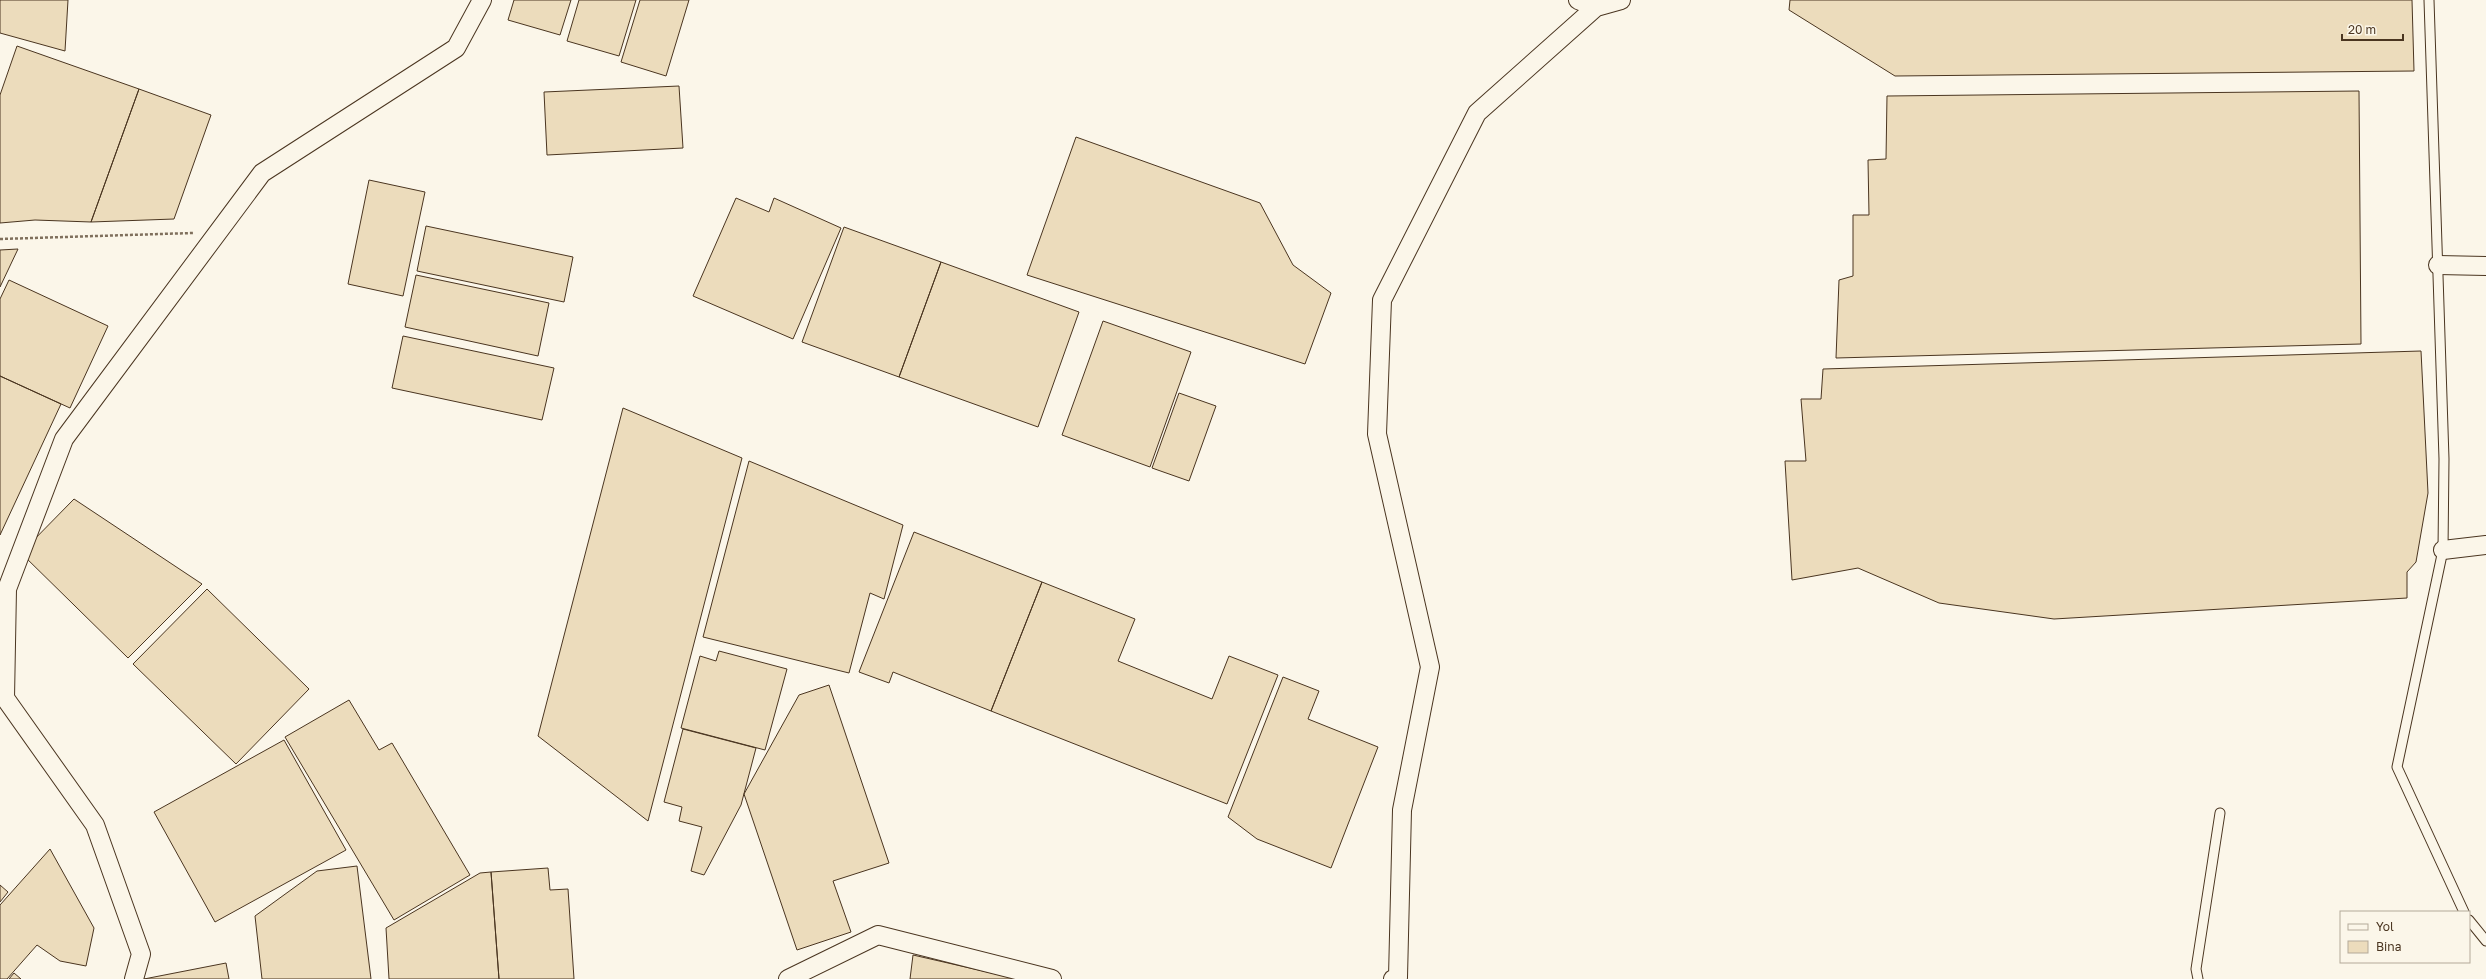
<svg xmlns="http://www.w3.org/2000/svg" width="2486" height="979" font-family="'Golos Text',sans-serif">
<rect width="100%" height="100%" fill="#fbf6e9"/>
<path fill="#ecdcbc" stroke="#4a3520" d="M0,0H68L65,51L0,33Z
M514,0H571L560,35L508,20Z
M579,0H636L619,56L567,41Z
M640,0H689L666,76L621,62Z
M1790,0H2412L2414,71L1895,76L1789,10Z
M17,46L139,89L91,222L35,220L0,223V95Z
M679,86L683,148L547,155L544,92Z
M139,89L211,115L174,219L91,222Z
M2359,91L2361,344L1836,358L1839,280L1853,276V215H1869L1868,160L1886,159L1887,96Z
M1076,137L1260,203L1293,265L1331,293L1305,364L1027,275Z
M369,180L425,192L403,296L348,284Z
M736,198L769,212L774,198L841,228L793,339L693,296Z
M426,226L573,257L564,302L417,271Z
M844,227L941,262L899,377L802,342Z
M18,249L0,287V250Z
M941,262L1079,312L1038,427L899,377Z
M416,275L549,303L538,356L405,327Z
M9,280L108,326L70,408L0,376V299Z
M1103,321L1191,352L1150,467L1062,435Z
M403,336L554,368L542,420L392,388Z
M2421,351L2428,493L2416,562L2407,572V598L2054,619L1939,603L1858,568L1792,580L1785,461H1806L1801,399H1821L1823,369Z
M0,376L61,404L0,535Z
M1179,393L1216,406L1189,481L1152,468Z
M623,408L742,458L648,821L538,736Z
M749,461L903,525L884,599L870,593L849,673L703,637Z
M74,499L202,584L128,658L21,553Z
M914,532L1042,582L991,711L893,672L889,683L859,672Z
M1042,582L1135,619L1118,661L1212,699L1229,656L1278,675L1227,804L991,711Z
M207,589L309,689L236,764L133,664Z
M719,651L787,669L765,750L681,728L700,656L716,661Z
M1283,677L1319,691L1308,719L1378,747L1331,868L1257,839L1228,817Z
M829,685L889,863L833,881L851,932L797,950L744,794L799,695Z
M349,700L379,750L392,743L470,875L394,920L285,737Z
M683,729L756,748L741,805L704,875L691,871L702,827L679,821L682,807L664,802Z
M284,740L346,850L215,922L154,812Z
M50,849L94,928L86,966L60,961L37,945L7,979H0V905Z
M357,866L371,979H262L255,916L317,871Z
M548,868L550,890L568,889L574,979H499L491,872Z
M491,872L499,979H389L386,928L480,873Z
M0,885L8,892L0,902Z
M913,955L1018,979H910Z
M226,963L229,979H144Z
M14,973L21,979H9Z"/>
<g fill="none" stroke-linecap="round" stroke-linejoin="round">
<g stroke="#4a3520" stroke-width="11">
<path id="service" d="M2429,0L2444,459L2443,550L2397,767L2464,912
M2469,920L2486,941
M2198,979L2196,969L2220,813"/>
</g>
<g stroke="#4a3520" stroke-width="20">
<path id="minor" d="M1578,0L1596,7
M2438,265L2486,266
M2443,550L2486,545
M134,979L141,954L95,825L5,698L7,589L64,439L262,173L456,48L482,0
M788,979L878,935L1052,979
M1393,979L1398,977L1402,810L1430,667L1377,434L1382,300L1477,113L1596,7L1621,0"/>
</g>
<path stroke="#7f6f5c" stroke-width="2.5" stroke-dasharray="3 2" stroke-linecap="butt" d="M0,239L193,233"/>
<use href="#service" stroke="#fbf6e9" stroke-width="9"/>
<use href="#minor" stroke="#fbf6e9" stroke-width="18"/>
</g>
<rect x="2340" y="911" width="130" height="52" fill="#fbf6e9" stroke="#b4a999"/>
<rect x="2348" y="924" width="20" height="6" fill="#fbf6e9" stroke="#b4a999"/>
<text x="2376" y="931" font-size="12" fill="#4a3520">Yol</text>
<rect x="2348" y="941" width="20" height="12" fill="#ecdcbc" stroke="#b4a999"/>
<text x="2376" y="951" font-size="12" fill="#4a3520">Bina</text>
<path d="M2342 34v6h61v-6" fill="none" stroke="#4a3520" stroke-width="2"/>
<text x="2348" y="34" font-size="12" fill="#4a3520" stroke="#fbf6e9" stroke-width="3" paint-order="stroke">20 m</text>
</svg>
